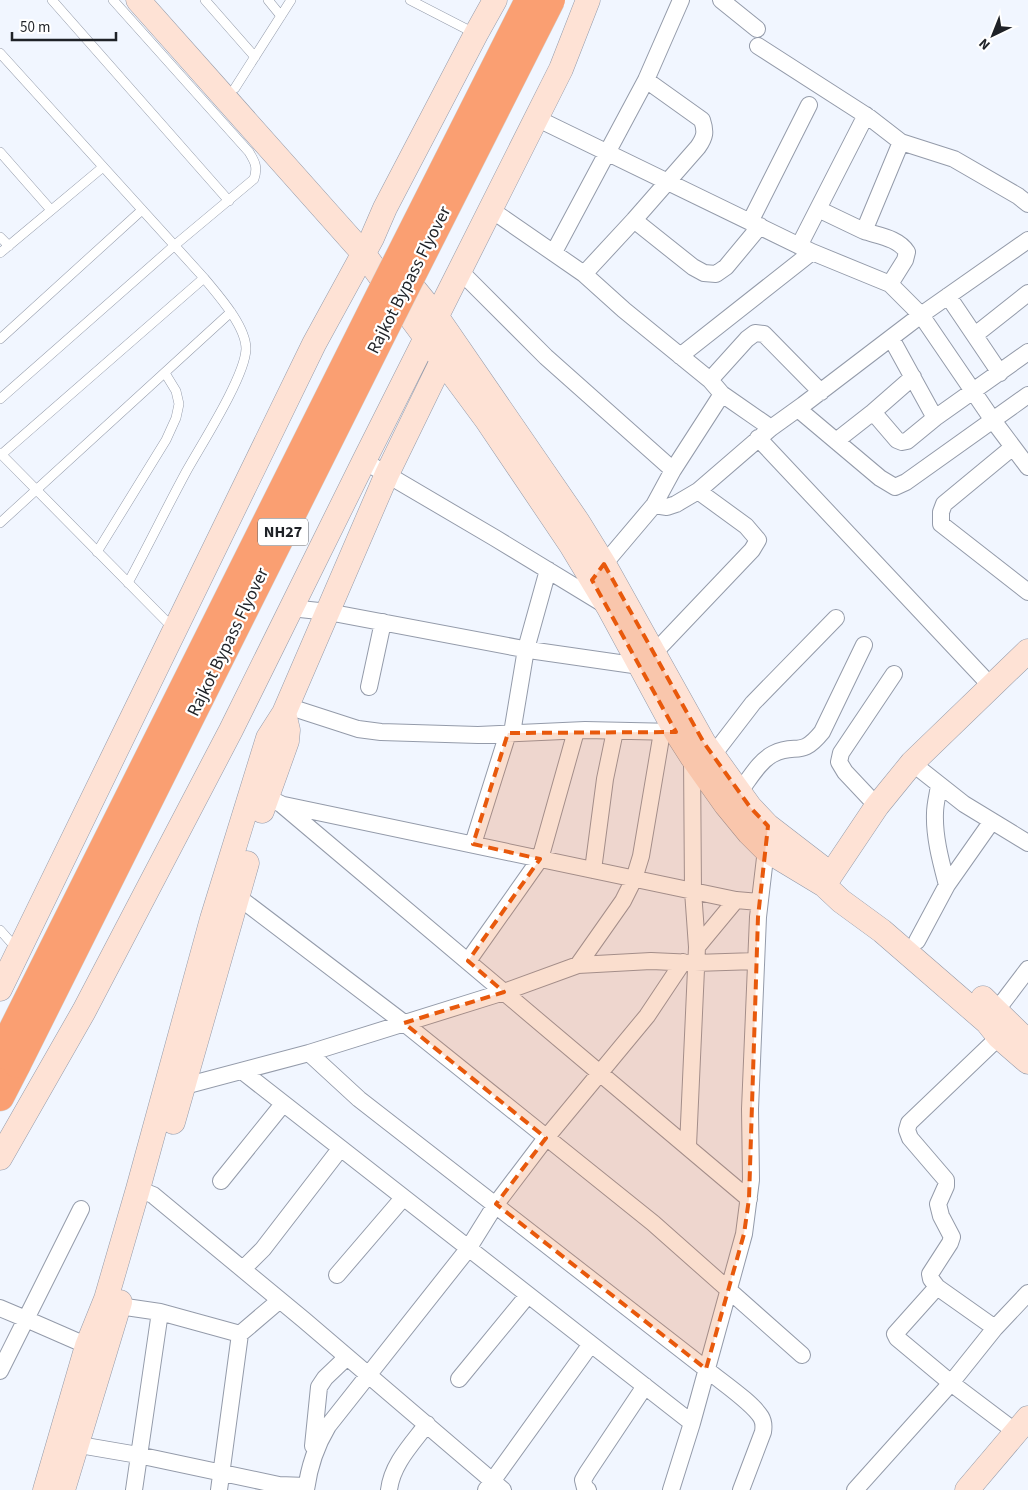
<svg xmlns="http://www.w3.org/2000/svg" width="1028" height="1490" font-family="'Source Sans 3',sans-serif">
<rect width="100%" height="100%" fill="#f1f6ff"/>
<g fill="none" stroke-linecap="round" stroke-linejoin="round">
<g stroke="#949baa" stroke-width="10">
<path id="lane" d="M52,0L229,201
M205,0L255,57
M268,0L281,16
M410,0L476,34
M0,53L204,278C218,295 246,326 246,349C245,377 201,445 186,472C166,509 148,546 128,583
M235,88L291,0
M0,152L51,210
M0,237L9,246
M0,253L103,167
M0,339L142,210
M0,399L175,245L254,179C258,167 255,162 249,152L113,0
M0,453L174,629
M2,454L204,278
M0,523L231,312
M97,552L166,440L176,418L179,404L176,391L165,373
M0,930L17,949"/>
</g>
<g stroke="#949baa" stroke-width="18">
<path id="street" d="M721,0L757,29
M758,46L870,118L901,142
M536,118L812,252
M490,209L584,274L624,310L710,380L722,394L771,428
M818,209L864,231L901,142L954,159L1018,196L1028,204
M634,220L693,267L704,273L716,274L726,267L760,226
M750,222L809,105
M864,231C879,236 898,238 907,252L905,260L890,284
M799,246L866,115
M554,252L646,80L681,0
M459,270L546,357L673,470
M584,274L634,220L698,147C705,137 706,132 702,120L646,80
M948,296L1000,373
M975,335L1028,293
M891,338L935,418
M680,356L812,252L890,284L921,315L992,419L1028,467
M710,380L747,339L755,333L764,334L821,392
M798,409L880,478L895,487L906,482L1028,395
M873,412L897,440L902,442L907,441L935,418L1028,352
M758,438L992,687
M836,441L873,412L913,377
M1013,447L944,504L941,512V524L1028,592
M364,461L495,538L605,605
M654,505L667,507L676,504L698,491L771,428L803,405L921,315L1028,240
M599,570L654,505L673,470L722,394
M291,608L328,612L529,650L640,666
M654,653L752,550L758,540L746,526L698,491
M369,687L383,622
M287,706L358,729L381,732L478,735L585,730L676,732
M512,733L526,649L548,570
M713,755L753,703L836,618
M912,763L964,804L1028,843
M939,785C938,794 935,804 935,813C934,837 941,862 947,885
M739,792C749,780 759,761 773,754C797,742 800,759 822,732L864,645
M258,793L281,804L749,1199
M284,805L693,891L736,900L759,902
M877,806L845,772L839,762L841,753L894,674
M473,844L508,733
M593,870L605,779L615,731
M229,893L237,896L404,1023L653,1223L802,1355
M917,941L947,885L992,821
M697,947L736,900
M468,961L540,859L576,731
M578,965L623,901L634,879L641,856L662,732
M990,1019L1028,969
M999,1037L909,1123L907,1130L910,1138L946,1180V1186L938,1204L941,1216L952,1237L950,1243L930,1274L931,1279L937,1287L895,1334L897,1338L951,1383L1016,1432
M309,1053L504,992L578,965L651,961L695,963L756,961
M242,1071L692,1423
M177,1088L309,1053L359,1099L706,1369C720,1381 752,1402 761,1417C764,1422 764,1426 763,1432L741,1490
M688,1146L697,947L693,891L692,757
M221,1181L283,1104
M138,1189L153,1195L304,1320L503,1490
M243,1269L263,1249L340,1149
M337,1275L403,1198
M937,1287L995,1328
M119,1306L160,1312L240,1334L219,1490
M0,1308L26,1319L81,1209
M240,1334L280,1300
M0,1371L26,1319L97,1350
M459,1379L528,1295
M68,1443L138,1455L279,1485L306,1486
M313,1446L319,1387L325,1378L347,1357
M134,1490L160,1312
M306,1490C309,1467 316,1446 328,1426L468,1249L496,1204L546,1138L647,1016L683,962
M389,1490C392,1464 412,1444 427,1424
M486,1490L591,1344
M588,1490L585,1488L583,1480L587,1473L645,1386
M671,1490L692,1423L744,1234L751,1180L750,1109L758,917L767,841
M855,1490L951,1383L995,1328L1028,1293"/>
</g>
<g stroke="#949baa" stroke-width="25">
<path id="secondary" d="M138,0L363,253L486,419L571,545L609,608L676,732L692,757L726,805L749,833L766,850L824,885L841,901L882,931L987,1022L999,1037L1028,1062
M398,269L437,317L578,522L604,564L704,743L750,807L768,826L829,873
M262,811L287,741L288,730L284,713
M824,885L877,806L912,763L1028,651
M0,989L314,344L372,238L385,208L476,34L495,0
M983,998L1028,1042
M173,1122L247,863
M0,1158L84,1011L231,730L364,461L561,69L588,0
M45,1490L87,1346L106,1299L138,1189L212,919L268,738L284,713L387,474L442,361
M63,1490L120,1302
M967,1490L1028,1418"/>
</g>
<g stroke="#d2d3d4" stroke-width="29">
<path id="highway" d="M0,1097L17,1064"/>
</g>
<use href="#lane" stroke="#fff" stroke-width="9"/>
<use href="#street" stroke="#fff" stroke-width="16"/>
<use href="#secondary" stroke="#fee2d5" stroke-width="24"/>
<use href="#highway" stroke="#fa9f72" stroke-width="28"/>
<g stroke="#d2d3d4" stroke-width="29" stroke-linecap="butt">
<path id="highway-bridge" d="M0,1055L378,299L529,0
M17,1064L380,338L551,0"/>
</g>
<use href="#highway-bridge" stroke="#fa9f72" stroke-width="28"/>
</g>
<path fill="#e8590c" fill-opacity="0.2" stroke="#e8590c" stroke-width="4" stroke-dasharray="10 6" stroke-linejoin="round" d="M604,564L704,743L750,807L768,826L758,917L749,1199L744,1234L706,1369L496,1204L546,1138L404,1023L504,992L468,961L540,859L473,844L508,733L676,732L592,580Z"/>
<g text-anchor="middle" dominant-baseline="central" stroke-width="4.5" stroke-linejoin="round" paint-order="stroke">
<rect fill="#fff" stroke="#626468" stroke-width="1" x="258" y="518.5" width="50" height="27" rx="4"/>
<g font-size="16" font-weight="bold" fill="#1f2227">
<text x="283" y="532">NH27</text>
</g>
<g font-size="18" fill="#1f2227" stroke="#fff">
<text transform="translate(409 280) rotate(-63)">Rajkot Bypass Flyover</text>
<text transform="translate(228 642) rotate(-64)">Rajkot Bypass Flyover</text>
</g>
</g>
<g transform="translate(993 35) rotate(223)" stroke="#ffffff" stroke-width="4" paint-order="stroke">
<path d="M0-4L9 19L0 12L-9 19Z" fill="#1f2227"/>
<text y="-8" font-size="14" font-weight="bold" text-anchor="middle" fill="#1f2227">N</text>
</g>
<path d="M12 32v8h104v-8" fill="none" stroke="#1f2227" stroke-width="2.5"/>
<text x="20" y="32" font-size="15" fill="#1f2227" stroke="#ffffff" stroke-width="4" paint-order="stroke">50 m</text>
</svg>
